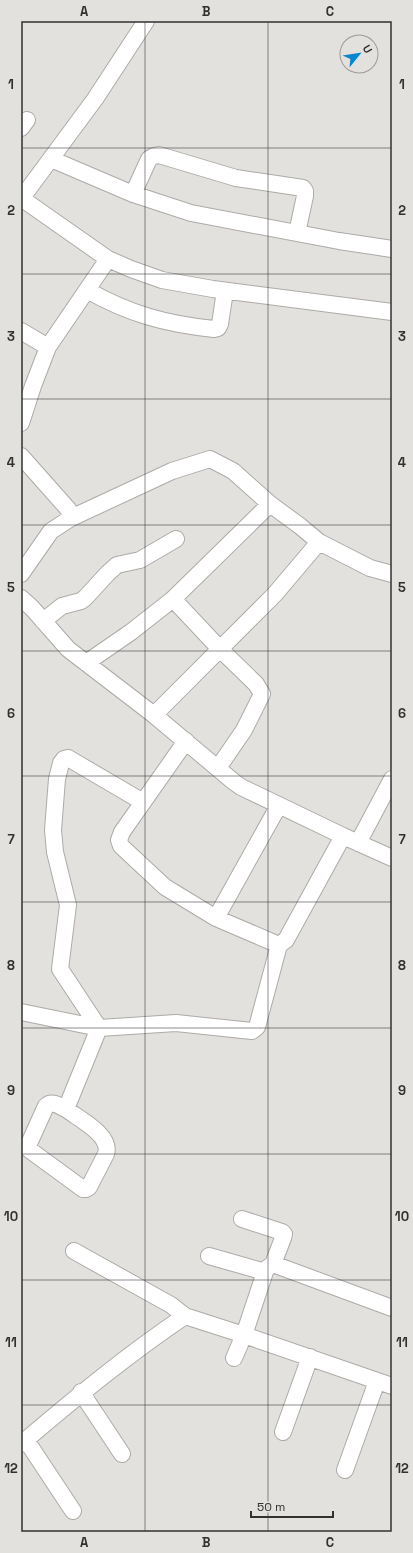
<svg xmlns="http://www.w3.org/2000/svg" width="413" height="1553" font-family="'Space Grotesk',sans-serif">
<rect width="100%" height="100%" fill="#e3e1de"/>
<g fill="none" stroke-linecap="round" stroke-linejoin="round">
<g stroke="#adaaa7" stroke-width="18">
<path id="minor" d="M21,128L27,120
M51,159L133,194L191,213L339,241L392,249
M133,194L149,159L154,156L159,155L236,178L303,188L305,191V196L297,233
M21,198L108,259L131,269L162,280L213,289L392,312
M21,199L95,99L146,21
M87,290C129,314 166,324 214,329L218,328L220,324L225,291
M21,331L48,347
M21,423L33,386L48,347L108,259
M21,456L68,509L73,517
M319,542L370,568L392,574
M21,574L51,531L71,518L172,471L210,459L233,471L270,504L300,526L319,542L275,594L154,715
M21,598L32,608L68,649L154,715L234,782L241,787L343,836L392,858
M173,599L220,649L256,684L262,694L244,730L218,768
M43,621L62,606L81,601L85,598L108,573L117,565L140,560L176,539
M86,663L131,632L173,599L270,504
M186,741L122,832L119,840L121,846L165,887L216,918L279,945
M358,843L392,779
M216,918L279,805
M21,1012L99,1028
M99,1028L60,969L68,905L55,852L53,830L57,779L61,763L64,759L68,758L143,802
M66,1109C59,1106 52,1100 46,1106L27,1148L83,1189H86L89,1187L106,1154C112,1135 79,1119 66,1109L99,1028L176,1023L252,1031L257,1027L279,945L286,940L343,836
M242,1219L282,1232L284,1234L283,1238L273,1264
M74,1251L171,1305L185,1316
M209,1256L265,1272
M234,1358L244,1335L266,1269L273,1264L392,1308
M81,1392L122,1454
M283,1432L310,1357
M26,1440L73,1511
M21,1444C74,1399 127,1355 185,1316L244,1335L392,1386
M345,1470L377,1381"/>
</g>
<use href="#minor" stroke="#fff" stroke-width="16"/>
</g>
<path fill="none" stroke="#323130" stroke-width="1" stroke-opacity="0.55" d="M145,21V1532M268,21V1532M21,148H392M21,274H392M21,399H392M21,525H392M21,651H392M21,776H392M21,902H392M21,1028H392M21,1154H392M21,1280H392M21,1405H392"/>
<rect width="413" height="1553" fill="none" stroke="#e3e1de" stroke-width="44"/>
<g transform="translate(359 54) rotate(60)"><circle r="19" fill="#e3e1de" stroke="#9c9b98"/>
<path d="M0-3L7 15L0 10L-7 15Z" fill="#0487ce"/>
<text y="-6" font-size="11" font-weight="bold" text-anchor="middle" fill="#323130">U</text>
</g>
<path d="M251 1511v6h82v-6" fill="none" stroke="#323130" stroke-width="2"/>
<text x="257" y="1511" font-size="12" fill="#323130" stroke="#e3e1de" stroke-width="3" paint-order="stroke">50 m</text>
<rect x="22" y="22" width="369" height="1509" fill="none" stroke="#323130" stroke-width="1.5"/>
<g font-size="13" text-anchor="middle" font-weight="bold" fill="#323130">
<text x="84" y="16">A</text>
<text x="206" y="16">B</text>
<text x="330" y="16">C</text>
<text x="11" y="89">1</text>
<text x="402" y="89">1</text>
<text x="11" y="215">2</text>
<text x="402" y="215">2</text>
<text x="11" y="341">3</text>
<text x="402" y="341">3</text>
<text x="11" y="467">4</text>
<text x="402" y="467">4</text>
<text x="11" y="592">5</text>
<text x="402" y="592">5</text>
<text x="11" y="718">6</text>
<text x="402" y="718">6</text>
<text x="11" y="844">7</text>
<text x="402" y="844">7</text>
<text x="11" y="970">8</text>
<text x="402" y="970">8</text>
<text x="11" y="1095">9</text>
<text x="402" y="1095">9</text>
<text x="11" y="1221">10</text>
<text x="402" y="1221">10</text>
<text x="11" y="1347">11</text>
<text x="402" y="1347">11</text>
<text x="11" y="1473">12</text>
<text x="402" y="1473">12</text>
<text x="84" y="1547">A</text>
<text x="206" y="1547">B</text>
<text x="330" y="1547">C</text>
</g>
</svg>
